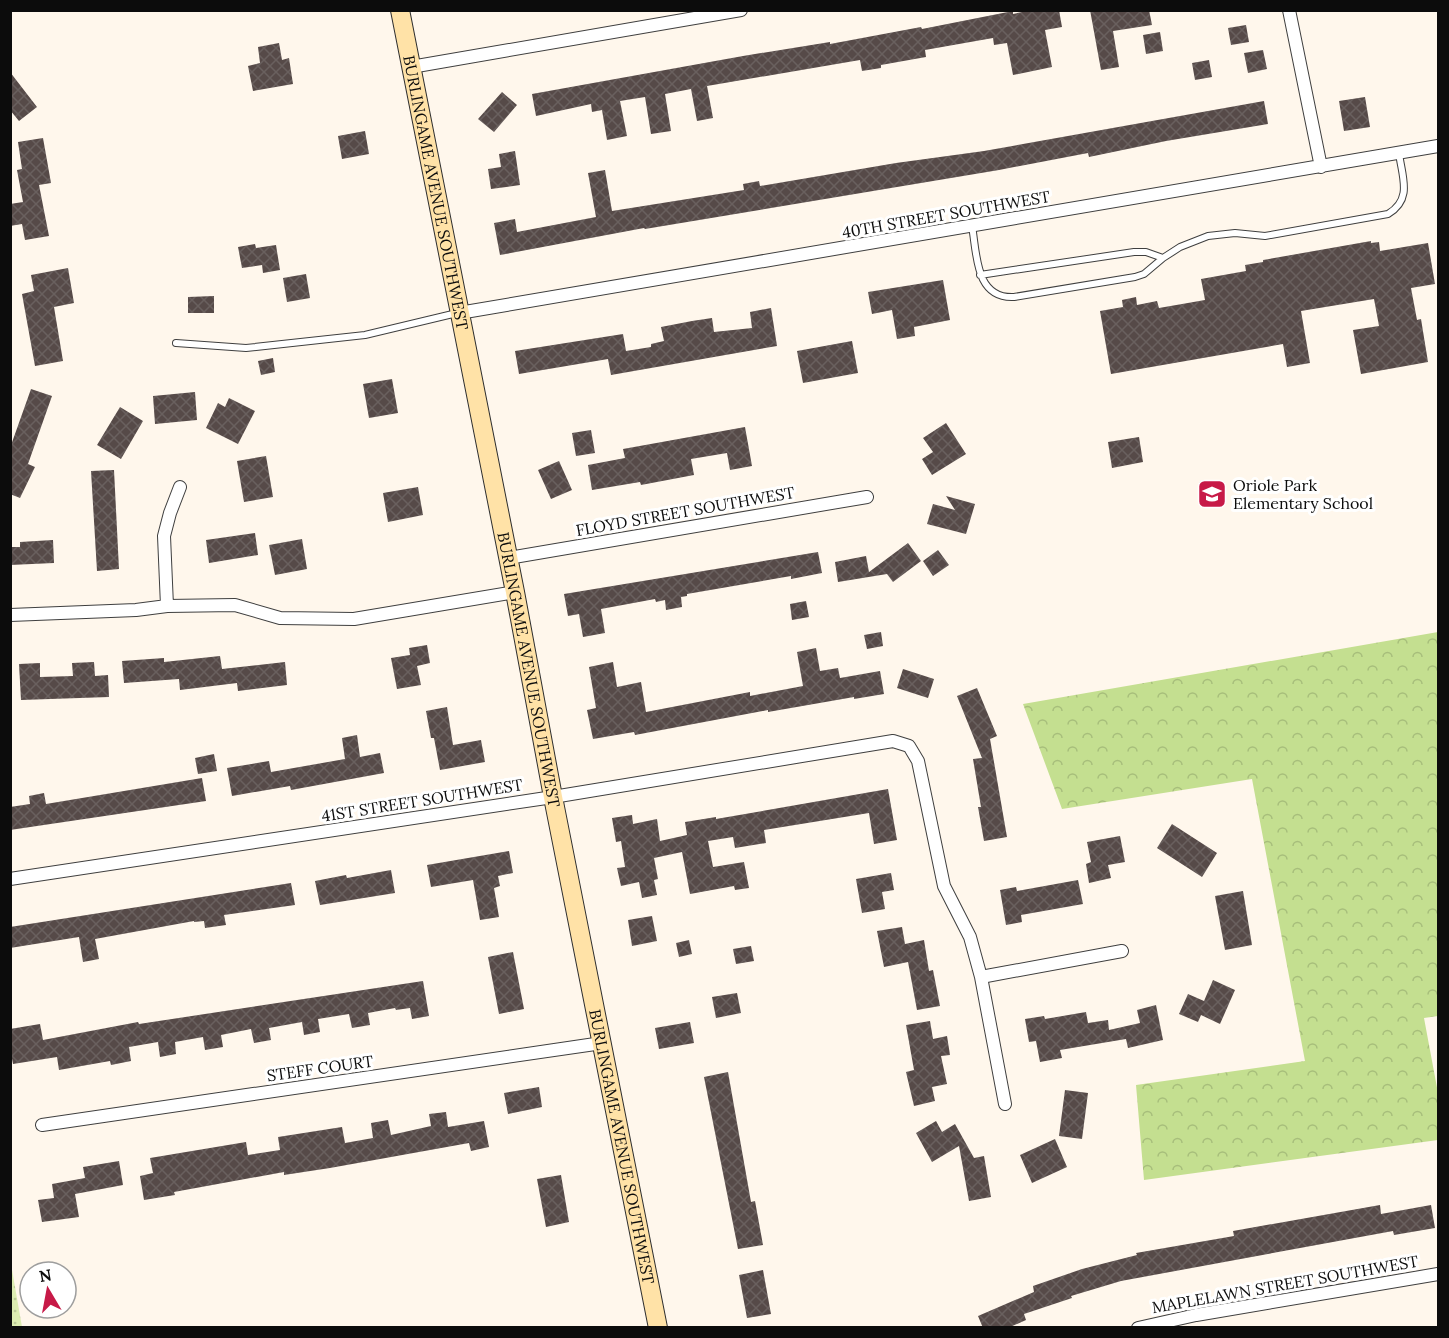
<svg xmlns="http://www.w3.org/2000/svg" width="1449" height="1338" font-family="Lora,serif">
<defs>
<pattern id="forest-crowns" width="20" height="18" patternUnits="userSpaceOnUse" patternTransform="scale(1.5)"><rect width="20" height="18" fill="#c4df90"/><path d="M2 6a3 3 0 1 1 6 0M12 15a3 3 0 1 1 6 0" fill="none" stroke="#a7be7b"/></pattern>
<pattern id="park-dots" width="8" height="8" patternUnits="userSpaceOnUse" patternTransform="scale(1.5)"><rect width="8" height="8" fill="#ddedb2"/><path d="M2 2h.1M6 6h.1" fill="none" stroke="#bcca98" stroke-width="1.8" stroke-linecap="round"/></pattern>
<pattern id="building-cross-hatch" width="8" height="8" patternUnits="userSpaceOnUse" patternTransform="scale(1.5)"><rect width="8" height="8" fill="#564a48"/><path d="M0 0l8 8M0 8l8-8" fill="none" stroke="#69605e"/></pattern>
</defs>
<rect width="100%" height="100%" fill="#fff7ec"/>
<path fill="url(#forest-crowns)" d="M1438,632V1016L1424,1018L1438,1093V1140L1144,1180L1136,1085L1305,1061L1252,779L1062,809L1023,704Z"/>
<path fill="url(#park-dots)" d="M11,1264L22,1327H11Z"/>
<path fill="url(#building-cross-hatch)" d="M1031,10H1059L1062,27L1045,30L1052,67L1013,75L1007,43L994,45L993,38L925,50L926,57L881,65V68L862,71L860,60L707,86L713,118L697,121L691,89L665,94L671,131L651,134L645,97L620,101L627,136L607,140L602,110L592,112L591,104L536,116L532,94L743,56L830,42V44L921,27L922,29L1013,11V14Z
M1090,10H1149L1152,25L1113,31L1119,67L1101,70Z
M1246,25L1249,42L1231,45L1228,28Z
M1160,32L1163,51L1146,54L1143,35Z
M279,43L282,60L289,58L293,84L253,91L248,66L260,63L258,47Z
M1263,50L1267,69L1248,73L1244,53Z
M1209,60L1212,77L1195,80L1192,63Z
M10,72L37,107L19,121L10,110Z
M502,92L517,105L494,132L478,119Z
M1365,97L1370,127L1344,131L1339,101Z
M1264,101L1268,124L1166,141L1089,157L1088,153L999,170L645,229L644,228L500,255L494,223L515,219L517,232L596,217L588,173L605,170L612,211L744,190L743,184L759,181L760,186L896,163L984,151Z
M365,131L369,154L342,159L338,136Z
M43,138L51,183L39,185L49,236L25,240L22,224L10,226V204L23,202L17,170L22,169L18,142Z
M515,151L520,185L491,189L488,169L501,167L499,154Z
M1371,241V243L1379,242L1380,251L1428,243L1435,284L1411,288L1417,320L1421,319L1428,362L1361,374L1353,330L1379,326L1374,299L1301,311L1310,363L1287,367L1283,344L1111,374L1100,311L1123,307L1122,300L1136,297L1137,305L1157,301L1159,308L1205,300L1201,279L1246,271L1245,265L1263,262V260Z
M255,244L256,248L276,245L280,270L263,273L262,265L242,268L238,247Z
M68,268L74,303L54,307L63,361L35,366L22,294L34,291L31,275Z
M306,274L310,298L287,302L283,278Z
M943,280L950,320L914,327L915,336L897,339L892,310L872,314L868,292Z
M214,296V313H188V297Z
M771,308L777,346L611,375L608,359L519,374L515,351L623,334L626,351L651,347V344L664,341L661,327L692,321L712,318L714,332L752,328L750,312Z
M852,341L858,373L803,383L797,351Z
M273,358L275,372L261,375L258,361Z
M392,379L398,413L369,418L363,384Z
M31,389L52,396L28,464L35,467L20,498L10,494V448Z
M195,392L197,420L155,424L153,396Z
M229,398L255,411L238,444L206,428L218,403L225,407Z
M120,407L143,421L121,459L97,445Z
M946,423L966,454L932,475L922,459L933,452L923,438Z
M745,427L752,466L730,470L727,453L691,459L694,475L641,485L640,482L592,490L588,465L625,458L623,449Z
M591,430L595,453L576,456L572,433Z
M1139,437L1143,462L1112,468L1108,442Z
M266,456L273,497L244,502L237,461Z
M559,461L572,490L551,499L538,470Z
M114,470L119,569L97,571L91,471Z
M418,487L423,515L388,522L383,493Z
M946,496L975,504L966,534L927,524L933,504L955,510Z
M255,533L258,555L209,563L206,540Z
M302,539L307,569L275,575L269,545Z
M53,540L54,563L10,565V547H20V542Z
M908,543L921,561L893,582L887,574L838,582L835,562L866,556L869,572Z
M938,550L949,565L933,576L923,561Z
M818,552L822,573L791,579V576L687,594V596L681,597L682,607L666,610L665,600L656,602L655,599L601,609L605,633L583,637L579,614L568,616L564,594Z
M806,601L809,617L792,620L790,604Z
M881,632L883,646L867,649L864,635Z
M427,645L430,663L417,666L421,685L397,689L391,658L410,655L409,648Z
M816,648L820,671L838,668L840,678L880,671L884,694L854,699V697L768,712V710L635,735L634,732L593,739L587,710L596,708L589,667L613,662L617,687L641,682L646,712L750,692V696L803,686L797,652Z
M220,656L222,669L285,662L287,685L238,691L237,683L180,690L179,679L124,683L122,661L164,658V662Z
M94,662L95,676L108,675L109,697L21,700L19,664L40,663V677L73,676L72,663Z
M903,669L934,679L928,698L897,688Z
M977,688L997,736L990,739L1007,837L984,841L978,807H981L973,759L982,758L957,696Z
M447,707L453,745L481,740L485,762L440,770L434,738H431L426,711Z
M357,735L360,757L380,753L384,773L291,790L290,786L232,796L227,768L269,761L271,772L345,759L342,738Z
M214,754L217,771L198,774L195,758Z
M202,778L206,801L10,830V807L30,804L29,796L44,793L46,804Z
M888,789L897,840L874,844L869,813L764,830L766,843L735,848L733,837L708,841L713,867L744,862L749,888L735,890L734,886L690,894L682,852L654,858L658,879L654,880L657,895L642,898L639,882L621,886L617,868L625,867L621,841L616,842L612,818L632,815L633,824L657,819L660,841L687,835L685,822L716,817V819Z
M1172,824L1217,853L1202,877L1157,848Z
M1120,836L1125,862L1108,865L1111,878L1089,883L1086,864L1091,862L1087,842Z
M509,851L513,873L498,876L500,886L494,888L499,917L480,920L473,880L431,887L427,865Z
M391,870L395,893L320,905L315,881L346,875L347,878Z
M891,873L894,890L882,892L885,909L862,913L856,879Z
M1078,880L1083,904L1021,915L1022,922L1006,925L1000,890L1016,887L1017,891Z
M291,883L295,905L224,915L226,925L205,928L204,921L194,922V921L95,939L99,959L83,962L79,937L10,948V927Z
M1243,891L1252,945L1225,950L1215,896Z
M652,916L657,941L632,946L628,920Z
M902,927L905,944L924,940L929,971L933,970L940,1006L917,1010L908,962L884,967L877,931Z
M689,940L692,954L679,957L676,943Z
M751,946L754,961L736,964L733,949Z
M513,952L524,1009L499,1014L488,957Z
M1213,980L1235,990L1220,1024L1201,1015L1198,1022L1179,1014L1188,994L1204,1001Z
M423,981L429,1016L412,1019L410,1008L396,1010L395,1008L368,1013L370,1025L352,1028L349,1014L318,1019L320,1032L304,1035L302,1022L269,1028L271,1040L254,1043L251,1029L221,1035L223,1047L205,1050L203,1037L175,1042L176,1054L160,1057L158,1042L129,1047L131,1061L111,1065L110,1061L59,1070L57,1057L13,1064L10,1048V1029L40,1024L43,1040L138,1022L139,1024Z
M737,993L741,1013L716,1018L712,997Z
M1156,1005L1163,1040L1128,1048L1126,1039L1060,1050L1062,1058L1040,1062L1036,1041L1029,1042L1025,1019L1044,1016L1045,1019L1086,1012L1088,1023L1108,1020L1109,1030L1140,1023L1137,1010Z
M930,1021L933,1039L947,1036L950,1055L941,1056L947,1084L932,1087L935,1101L914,1106L906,1072L914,1070L906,1025Z
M690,1022L694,1043L659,1049L655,1028Z
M728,1072L751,1202L755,1201L763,1245L738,1249L704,1077Z
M539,1087L542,1107L508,1114L504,1093Z
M1065,1090L1088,1093L1082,1139L1059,1136Z
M446,1112L448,1127L484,1121L489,1147L471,1151L469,1143L330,1168L284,1175V1172L174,1192L175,1195L144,1200L140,1176L153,1173L150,1158L246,1142L248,1155L280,1150L278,1137L342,1127L345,1143L373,1138L371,1123L388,1120L391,1135L431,1126L429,1114Z
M936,1121L942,1132L955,1124L974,1158L984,1156L991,1197L969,1201L959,1146L932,1162L916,1133Z
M1055,1139L1067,1167L1032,1183L1020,1155Z
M119,1161L123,1185L75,1194L79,1217L42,1222L38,1200L54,1198L52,1184L85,1178L83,1167Z
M561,1175L569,1222L546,1227L537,1179Z
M1380,1205L1381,1214L1431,1205L1435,1228L1394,1235L1393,1231L1121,1281L1071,1296L1072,1298L1024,1314L1026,1320L1008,1328H983L978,1316L1034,1292L1033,1286L1082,1269L1137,1255L1136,1253L1234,1236L1233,1231Z
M763,1270L771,1314L747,1318L739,1275Z"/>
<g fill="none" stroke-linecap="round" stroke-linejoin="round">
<g stroke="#3f3f3f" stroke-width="8">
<path id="lane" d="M972,226C977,254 975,299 1014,297L1135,277L1144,274L1163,258L1180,247L1208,236L1235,233L1265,236L1388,214C1413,199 1402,177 1399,153
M980,275L1134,252H1146L1163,258
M176,343L246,348L365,335L457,313"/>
</g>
<g stroke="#3f3f3f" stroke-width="14">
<path id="street" d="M1289,10L1321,167
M411,67L741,10
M459,313L1438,146
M508,558L867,497
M167,606L164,536L170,513L180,487
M10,615L136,610L167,606L235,605L280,618L354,619L515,592
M10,879L553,797L893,741L909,746L918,761L944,886L970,937L981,977L1005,1104
M981,977L1122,951
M42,1125L602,1043
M1138,1328L1196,1315L1438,1274"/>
</g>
<g stroke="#2e2e2e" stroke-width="20">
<g id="secondary">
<path id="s1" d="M400,10L515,592L553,797L658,1328"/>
</g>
</g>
<use href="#lane" stroke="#fff" stroke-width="6"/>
<use href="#street" stroke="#fff" stroke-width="12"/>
<use href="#secondary" stroke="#ffe2a7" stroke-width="18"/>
</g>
<defs>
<g id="school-square" transform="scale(1.5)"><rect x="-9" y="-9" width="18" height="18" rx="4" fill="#c71947" stroke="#fff"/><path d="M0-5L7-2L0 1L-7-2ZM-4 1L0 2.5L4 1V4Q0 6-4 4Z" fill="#fff"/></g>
</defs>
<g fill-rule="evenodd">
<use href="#school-square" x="1212" y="494"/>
</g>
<g text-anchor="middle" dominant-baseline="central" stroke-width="6" stroke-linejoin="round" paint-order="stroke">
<g font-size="16" fill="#0c0c0c" stroke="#fff">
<text stroke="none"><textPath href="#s1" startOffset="186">BURLINGAME AVENUE SOUTHWEST</textPath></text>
<text transform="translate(946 214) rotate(-10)">40TH STREET SOUTHWEST</text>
<text transform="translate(685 511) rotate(-10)">FLOYD STREET SOUTHWEST</text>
<text stroke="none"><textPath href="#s1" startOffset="672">BURLINGAME AVENUE SOUTHWEST</textPath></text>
<text transform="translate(422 800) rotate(-9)">41ST STREET SOUTHWEST</text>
<text transform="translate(320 1068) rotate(-8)">STEFF COURT</text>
<text stroke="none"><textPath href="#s1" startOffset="1158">BURLINGAME AVENUE SOUTHWEST</textPath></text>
<text transform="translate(1285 1284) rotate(-10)">MAPLELAWN STREET SOUTHWEST</text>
</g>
<g font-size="16" fill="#0c0c0c" stroke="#fff" text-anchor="start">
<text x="1233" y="485">Oriole Park<tspan x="1233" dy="18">Elementary School</tspan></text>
</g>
</g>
<rect width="1449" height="1338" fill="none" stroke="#0c0c0c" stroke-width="24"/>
<g transform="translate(48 1290) rotate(350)"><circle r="28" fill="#ffffff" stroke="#9e9e9e" stroke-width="1.5"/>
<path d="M0-4.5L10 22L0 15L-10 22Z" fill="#c71947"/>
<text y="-9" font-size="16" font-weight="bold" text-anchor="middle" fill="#0c0c0c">N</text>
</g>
</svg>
